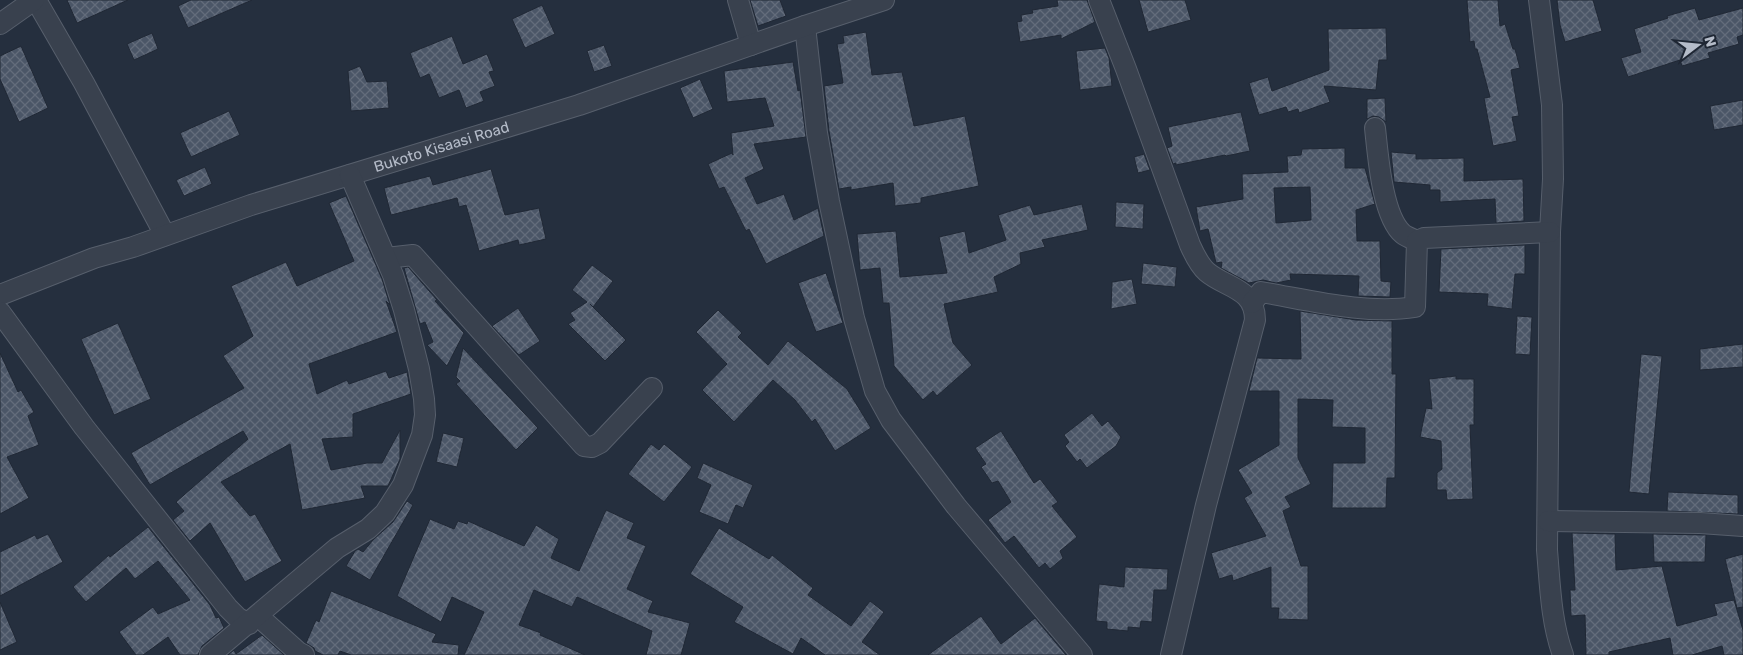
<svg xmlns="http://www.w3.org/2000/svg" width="1743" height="655" font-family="Rubik,sans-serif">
<defs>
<pattern id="building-cross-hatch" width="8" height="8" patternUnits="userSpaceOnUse" patternTransform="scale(1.25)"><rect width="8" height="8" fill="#4b5667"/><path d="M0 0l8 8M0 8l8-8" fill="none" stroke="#636c7b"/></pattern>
</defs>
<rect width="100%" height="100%" fill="#252f3e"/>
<path fill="url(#building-cross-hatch)" stroke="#202835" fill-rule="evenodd" d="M67,0H128L77,23Z
M191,0H252L188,28L178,6Z
M750,0H780L786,16L758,26Z
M1057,0H1087L1095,22L1061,39V35L1020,42L1017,22L1022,21L1021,15L1033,13L1032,10L1058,6Z
M1139,0H1185L1191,20L1148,32Z
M1467,0H1498L1500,26L1505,24L1513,49H1515L1520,68L1511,70L1519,116L1512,117L1517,141L1493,146L1484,98L1490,97L1477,49H1475L1474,41L1470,42Z
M1557,0H1593L1602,31L1565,42L1560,25Z
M542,5L555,34L525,48L512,19Z
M1695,8L1699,20L1743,8V35L1737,37L1739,44L1708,53L1710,58L1682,66L1680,60L1628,77L1621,58L1641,52L1634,29L1668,18L1667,16Z
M1386,28L1387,60H1379L1376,90L1324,86L1330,102L1299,113L1298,109L1288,112L1286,107L1259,115L1249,83L1268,77L1272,91L1329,70L1328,29Z
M866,32L872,75L902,72L914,126L965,116L979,186L921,198V203L895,206L893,183L851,190V187L839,189L829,131L824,86L843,83L837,44L844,43L843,36Z
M152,33L158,49L134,60L127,44Z
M452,36L463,64L487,54L494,71L489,72L495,86L480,92L484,101L466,108L459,90L439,98L429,74L420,78L410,53Z
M604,45L612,66L594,72L587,51Z
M21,46L48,108L19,122L0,79V56Z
M1105,48L1109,58L1112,86L1080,90L1076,51Z
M793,62L798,91L800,90L806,137L754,144L764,169L745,178L757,204L784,194L794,220L818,208L824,236L766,264L749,229L746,231L724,187L719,189L708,164L732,153L733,155L731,133L774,126L765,98L727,102L724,71Z
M360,66L367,82L387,81L389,108L351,111L348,71Z
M700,79L713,109L693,118L680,88Z
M1385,98L1386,122L1379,117L1373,116L1367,119V99Z
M1743,100V125L1714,130L1710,106Z
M229,111L240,135L191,157L180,133Z
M1241,112L1250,151L1226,156L1225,155L1176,165V163L1173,164L1167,148L1172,146L1168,127Z
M1345,148V168H1365L1375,204L1356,210L1357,241H1380L1381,281L1391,282L1390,297L1358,296L1359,276L1290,274L1291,280L1276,283L1263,280L1249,283L1221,268L1222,262L1216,263L1208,229L1200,231L1196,207L1243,199L1242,174L1288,172L1287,156L1301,155L1302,149ZM1310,187L1311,220L1276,223L1274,188Z
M1391,152L1416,154V159L1464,158V181L1523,179L1524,221L1496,223L1495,199L1440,202V190H1430V185L1394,182Z
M1144,154L1150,170L1138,173L1134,157Z
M205,167L212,184L184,196L176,180Z
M491,169L505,215L539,208L546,239L519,245L518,240L479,251L466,205L459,207L457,198L391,215L384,188L430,176L433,185Z
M346,196L382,279L390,305L386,301L397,332L309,364L317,394L347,380L349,384L386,371L389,378L407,372L411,394L353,414V437L322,439L331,470L367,463H382L400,430V459L388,486H361L365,498L302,510L290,444L221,482L250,516L255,514L282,561L245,582L210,523L190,541L173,520L184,511L176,502L248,439L243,431L150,485L131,453L244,388L223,356L253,336L231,286L286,262L297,286L354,261L329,203Z
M1116,202L1144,204L1143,229L1115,227Z
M1082,204L1088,230L1042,240L1045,247L1020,253L1021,264L994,277L998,292L944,304L953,343L972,365L937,396L933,391L923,400L894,366L889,303H883L880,268L860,270L857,234L896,231L900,277L947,273L939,237L965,231L969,253L1006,240L998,215L1030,205L1034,215Z
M1525,245V274H1515L1512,309L1487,306L1488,294L1439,292L1441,249Z
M1143,263L1177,267L1175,287L1141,284Z
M592,265L613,281L593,307L590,304L626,340L605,361L568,324L575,320L570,313L587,302L572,290Z
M408,267L437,300L435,301L464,333L447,366L427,345L433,342L425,322L420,324L404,268Z
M826,273L843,323L816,332L798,283Z
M1132,279L1137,304L1111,309L1112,282Z
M518,308L540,341L519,355L492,326Z
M718,310L742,333L738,337L768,365L788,341L847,389L871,428L835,451L815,419L812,422L795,400L773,380L734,422L702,390L727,364L696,332Z
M1300,311L1356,320L1392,321V374H1396L1395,478H1387L1386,508H1332L1333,463H1365V428L1332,427L1333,400L1298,399V458L1311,484L1285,497L1291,507L1283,511L1301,566H1308V620L1278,619L1279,608H1271V567L1233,581L1232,575L1219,579L1211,553L1266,536L1244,498L1252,493L1238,470L1279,445V391H1249L1257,358L1301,359Z
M1517,316L1532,317L1530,355L1515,354Z
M118,323L151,399L114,415L81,339Z
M1743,344V367L1700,370V349Z
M463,348L538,428L516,450L456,384L460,381L456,377Z
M0,353L18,392L21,390L34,412L28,416L39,445L7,457L29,498L0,514Z
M1641,354L1662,356L1649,494L1629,492Z
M1456,376V379H1474V425H1470L1473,499L1447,500L1446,490H1437V473L1442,469L1441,441L1420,437L1426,408L1432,409L1429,379Z
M1092,413L1102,426L1108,421L1121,437L1116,446L1087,468L1080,459L1077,462L1065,446L1069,442L1064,435Z
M1001,431L1034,483L1040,479L1058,502L1052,506L1077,537L1060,551L1063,558L1050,569L1045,563L1039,568L1014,536L1005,543L988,520L1011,502L998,481L992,483L981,467L986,464L975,448Z
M443,433L464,438L457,467L436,462Z
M651,444L659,450L664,444L692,467L664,502L628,474Z
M703,463L753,485L743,508L736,505L728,524L699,512L711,485L697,478Z
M1668,492L1738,495V514L1667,511Z
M407,501L413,505L370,580L346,566L355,551L358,549L363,552L373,540L393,522Z
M606,510L634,523L627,538L646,546L627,589L653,601L648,612L690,623L681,655H646L652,631L577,597L572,607L534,590L519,625L541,633L540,635L585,655H464L484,612L452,597L441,622L397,596L430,519L454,529L458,521L467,524L468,521L524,546L536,525L559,539L551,558L579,571Z
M148,527L210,605L216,618L219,617L224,628L202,646L198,655H180L168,637L143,655H136L119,632L153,607L158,614L190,600L158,561L135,579L126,568L86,602L73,587L109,555L110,557Z
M719,528L769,559L772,555L813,588L808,595L851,626L870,601L884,612L862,642L880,655H825L801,638L793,654L734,622L743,607L690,574Z
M1572,533L1615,534L1616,570L1662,566L1677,626L1717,615L1714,604L1734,600L1743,630V655H1724L1722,646L1692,655H1673L1670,638L1609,652V655H1586L1585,615L1571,616L1570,590H1575Z
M48,534L63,562L0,596V552L35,535L37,539Z
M1653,534L1706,535L1705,562H1654Z
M1743,554V607L1737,608L1725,559Z
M1125,567L1168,569L1167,590H1154L1152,622L1141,621L1140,628L1128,627V631L1107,629V622L1096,621L1099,584L1124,587Z
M331,591L436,634L432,642L459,645L458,655H351L340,651L338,655H323L315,651L314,648L306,643L316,620L319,622Z
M0,602L17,642L0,650Z
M981,616L1001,644L1035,618L1066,655H928Z
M262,635L284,655H228L234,650L236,654Z"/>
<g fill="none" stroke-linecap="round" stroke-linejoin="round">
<g stroke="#575f6c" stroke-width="22">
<g id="minor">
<path d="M36,0L84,83L165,235"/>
<path d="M738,0L751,45"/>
<path d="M1099,0L1126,69L1190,245C1194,254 1199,265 1207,272C1226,288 1255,288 1255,320L1206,505L1171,655"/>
<path d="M1539,0L1552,105L1553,179L1550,232L1547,550C1550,585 1551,622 1563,655"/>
<path d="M0,24L34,0"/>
<path d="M805,26L817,133L829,201L854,318L875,391L891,420L956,506L1082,655"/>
<path d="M1375,128C1378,155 1382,216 1403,234C1407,237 1413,239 1417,241"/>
<path d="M386,258L413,255L584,446L592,447L600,443L652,388"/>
<path id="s1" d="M0,295L94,258L133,247L251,205L579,105L805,26L884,0"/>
<path d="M1252,303L1261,292C1309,300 1366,315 1415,307L1417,241L1424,238L1550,232"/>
<path d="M0,312L84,427L228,608L238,618L249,624"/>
<path d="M1548,521L1700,523L1743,526"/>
<path d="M258,616L298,652L304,655"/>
<path d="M210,655L337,548L368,529L385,513L403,485L422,435L425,415L424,399L419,369L404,310L393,275L350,175"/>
</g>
</g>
<use href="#minor" stroke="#39414e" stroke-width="20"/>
</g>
<g text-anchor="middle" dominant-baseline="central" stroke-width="4.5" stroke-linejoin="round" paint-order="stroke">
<g font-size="15" fill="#b5bcc9" stroke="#1e2633">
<text stroke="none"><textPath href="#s1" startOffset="466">Bukoto Kisaasi Road</textPath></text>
</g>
</g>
<g transform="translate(1698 45) rotate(74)" stroke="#1e2633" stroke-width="4" paint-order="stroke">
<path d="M0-4L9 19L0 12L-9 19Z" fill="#b5bcc9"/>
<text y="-8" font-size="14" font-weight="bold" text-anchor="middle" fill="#b5bcc9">N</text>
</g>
</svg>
